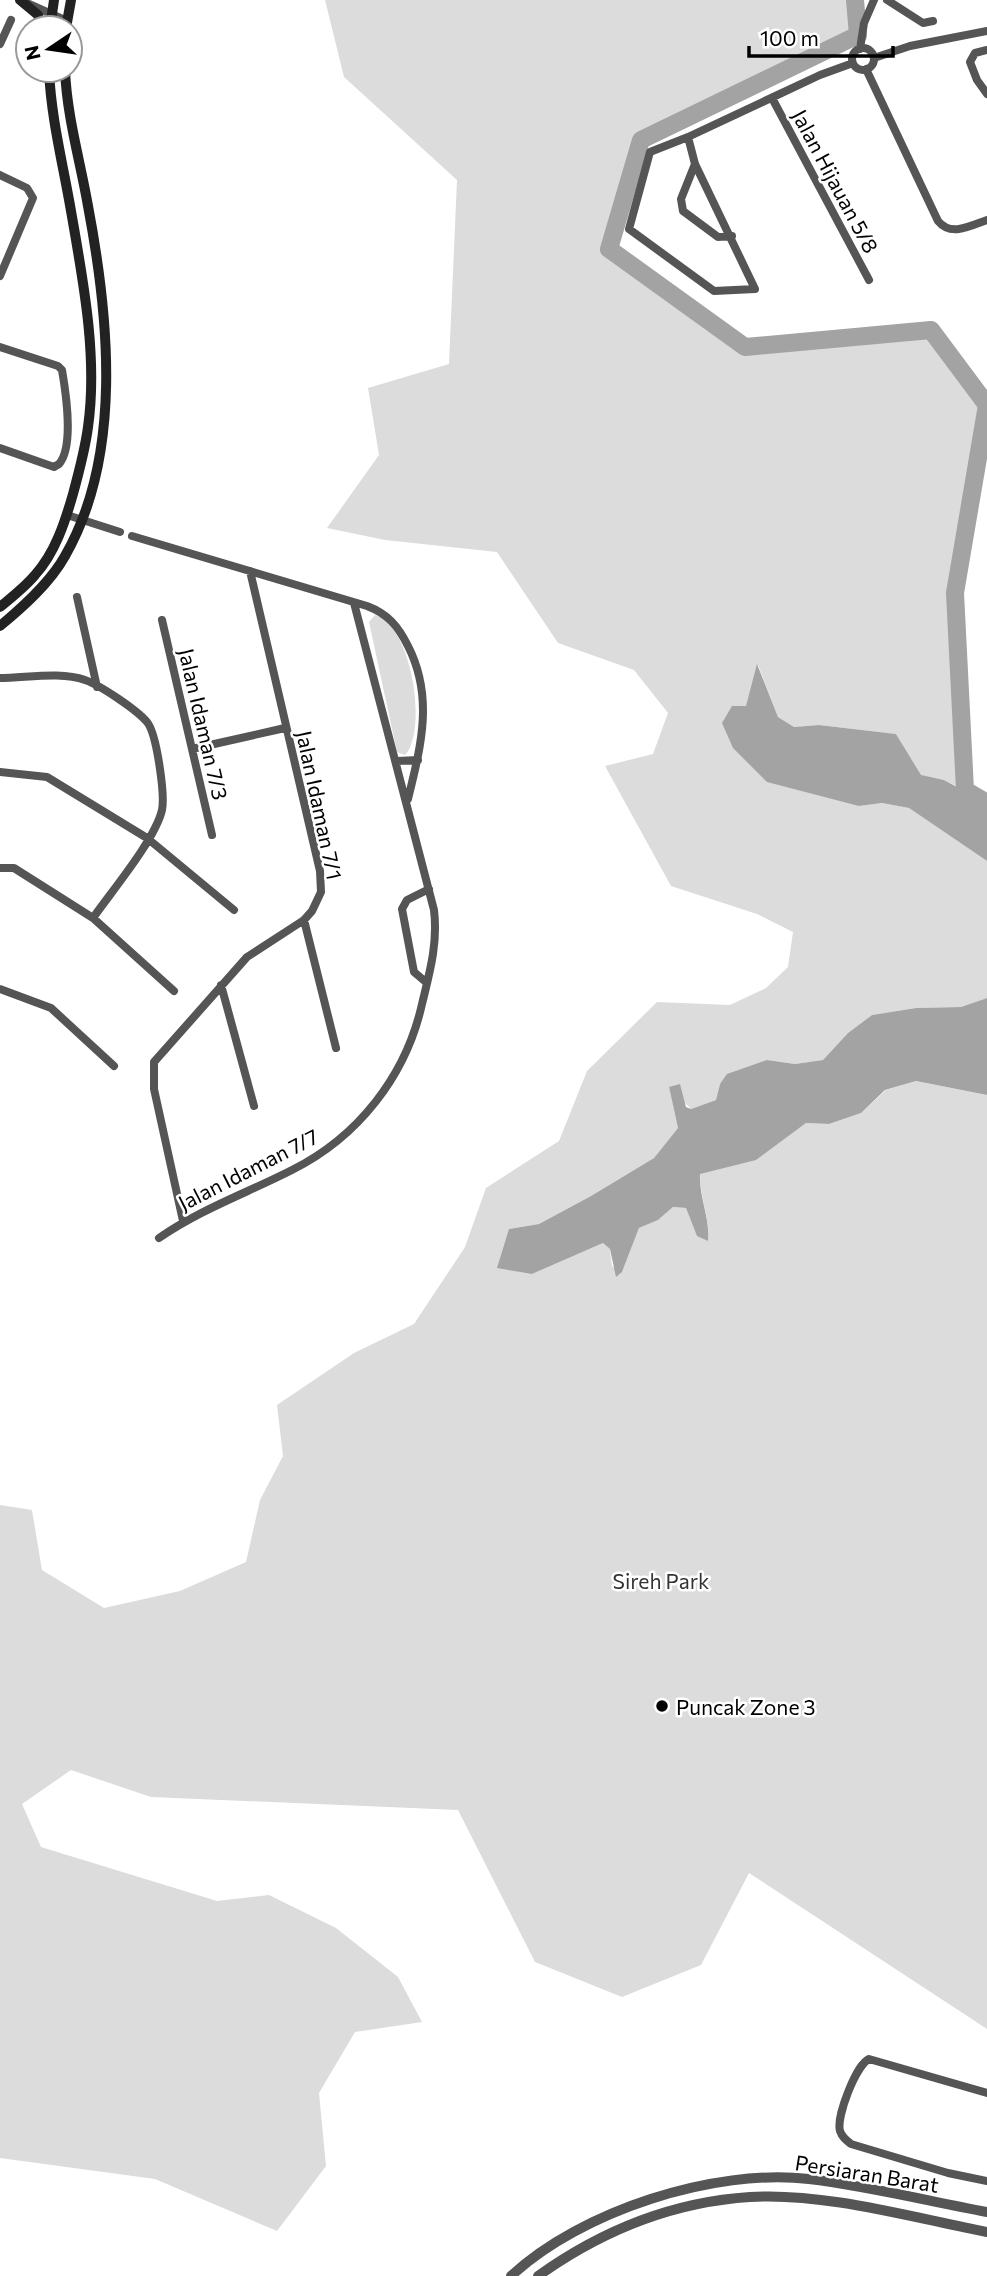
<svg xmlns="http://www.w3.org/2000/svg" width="987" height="2276" font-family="Commissioner,sans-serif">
<rect width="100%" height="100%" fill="#fff"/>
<path fill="#dcdcdc" d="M325,0H855L858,35L641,140L609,249L745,347L931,330L987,405L955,593L965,790L944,780L921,776L896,734L819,725L794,727L778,717L758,665L746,707L859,806L882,803L909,808L987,861V998L961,1007L916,1008L872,1015L848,1033L823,1060L795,1064L767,1060L720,1084L716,1100L691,1109L669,1087L678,1128L654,1158L591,1196L539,1224L509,1229L532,1274L603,1243L610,1249L612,1266L622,1272L639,1228L658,1220L673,1207L686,1208L697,1235L708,1241C710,1217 700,1198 700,1174L782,1140L806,1123L829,1124L861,1113L886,1090L916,1081L987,1095V2029L749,1873L701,1965L622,1997L535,1962L458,1810L151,1797L71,1770L22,1804L41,1847L217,1901L269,1895L336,1928L398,1977L422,2022L355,2032L319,2093L326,2166L277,2231L155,2179L0,2158V1505L32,1510L42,1570L104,1608L180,1591L246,1562L260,1500L283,1456L277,1405L354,1353L414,1324L465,1247L486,1188L559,1141L587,1071L657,1002L730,1005L766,988L788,967L793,932L757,914L671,886L605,766L653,754L668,713L634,670L558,643L497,552L385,540L327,528L379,455L368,388L449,364L457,180L344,77Z
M375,615C412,626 428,730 405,755L397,752L369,622Z"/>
<path fill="#a3a3a3" d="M757,664L778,717L794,727L819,725L896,734L921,775L944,780L987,803V861L909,808L882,803L859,806L767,782L733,748L722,723L732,706H746Z
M987,998V1095L916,1081L885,1090L861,1113L829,1124L806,1123L756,1160L700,1174C699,1198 710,1217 708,1241L697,1236L686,1208L673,1207L658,1220L639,1228L622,1272L616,1277L610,1249L603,1243L532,1274L497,1268L509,1229L539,1224L591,1196L654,1158L678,1128L669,1087L680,1084L686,1107L691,1109L716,1100L720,1084L727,1074L767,1060L795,1064L823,1060L848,1033L872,1015L916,1008L961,1007Z"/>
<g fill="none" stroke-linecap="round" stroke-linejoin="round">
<path stroke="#a3a3a3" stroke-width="18" d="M855,0L858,35L641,140L609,249L745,347L931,330L987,405L955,593L965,790L987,803"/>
<path stroke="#555" stroke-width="8" d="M887,0L923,23L933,21
M27,3L67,21
M0,44L11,20
M852 59a11 11 0 1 1 22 0a11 11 0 1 1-22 0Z
M860,49L864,23L874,0
M987,50L975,53L970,62L977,80L987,94
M874,58L910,46L987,31
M866,69L938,221C951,237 970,226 987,220
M772,98L869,280
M688,137L650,152L629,229L714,291L755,289L695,164L688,137L820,75L853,63
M695,164L681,199L683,211L718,237L732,236
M0,175L27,188L33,198L0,276
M0,347L58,366L62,370C66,393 74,447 59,464L54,467L0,448
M67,515L120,532
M132,536L367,606C388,614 398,626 408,646C434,697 421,746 408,799
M77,597L97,687
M162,620L212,835
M0,678C26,678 61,671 85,680C100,685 137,710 147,722C157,734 165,795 162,810C155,840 111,892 93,918
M192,749L285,728
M397,761L418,760
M0,772L47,777L147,838L234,910
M0,868H14L93,918L174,991
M304,920L336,1048
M427,983L414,972L402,909L407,900L429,889
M221,985L254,1106
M0,989L51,1008L114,1066
M183,1221L154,1089V1062L247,957L304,920L312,911L321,892L320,871L250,571
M159,1238C201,1209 247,1193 292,1170C358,1137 406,1076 422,1004C430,971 438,943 434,910L354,603
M987,2093L869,2059C856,2065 836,2117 840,2131C842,2137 846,2140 851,2144L948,2173L987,2181"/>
<path stroke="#555" stroke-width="10" d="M511,2276C581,2211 714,2168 809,2179C868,2186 928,2201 987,2212
M538,2276C601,2231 672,2202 750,2197C823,2192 914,2218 987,2232"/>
<path stroke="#222" stroke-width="10" d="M20,0L38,15L41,28
M50,28L54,0
M66,28L71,0
M0,607C12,597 25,587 35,575C55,553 65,522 73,494C79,472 85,450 88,427C98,357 83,280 71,211C63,164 51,118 49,70
M0,626C23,607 50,583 65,556C123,455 109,317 88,206C80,160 67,117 65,70"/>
</g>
<circle fill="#000" stroke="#fff" stroke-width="2.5" cx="662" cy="1706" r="7"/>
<g text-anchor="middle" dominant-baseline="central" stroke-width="5" stroke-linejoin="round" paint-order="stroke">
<g font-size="21" fill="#000" stroke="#fff">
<text transform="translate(836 181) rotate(62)">Jalan Hijauan 5/8</text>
<text transform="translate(204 724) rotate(77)">Jalan Idaman 7/3</text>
<text transform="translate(320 805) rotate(78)">Jalan Idaman 7/1</text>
<text transform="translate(248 1169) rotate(-27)">Jalan Idaman 7/7</text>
<text transform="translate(867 2173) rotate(9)">Persiaran Barat</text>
</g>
<g font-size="21" fill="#333" stroke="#fff">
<text x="661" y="1580">Sireh Park</text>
</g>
<g font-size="21" fill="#000" stroke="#fff" text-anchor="start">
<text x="676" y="1706">Puncak Zone 3</text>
</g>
</g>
<g transform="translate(49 49) rotate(257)"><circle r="33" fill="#ffffff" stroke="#999999" stroke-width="2"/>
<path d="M0-5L12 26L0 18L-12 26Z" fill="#000000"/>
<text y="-10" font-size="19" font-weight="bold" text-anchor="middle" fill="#000000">N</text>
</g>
<path d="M749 46v10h144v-10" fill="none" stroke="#000000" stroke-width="3.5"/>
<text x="760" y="46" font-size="21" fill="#000000" stroke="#ffffff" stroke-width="5" paint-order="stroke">100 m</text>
</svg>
